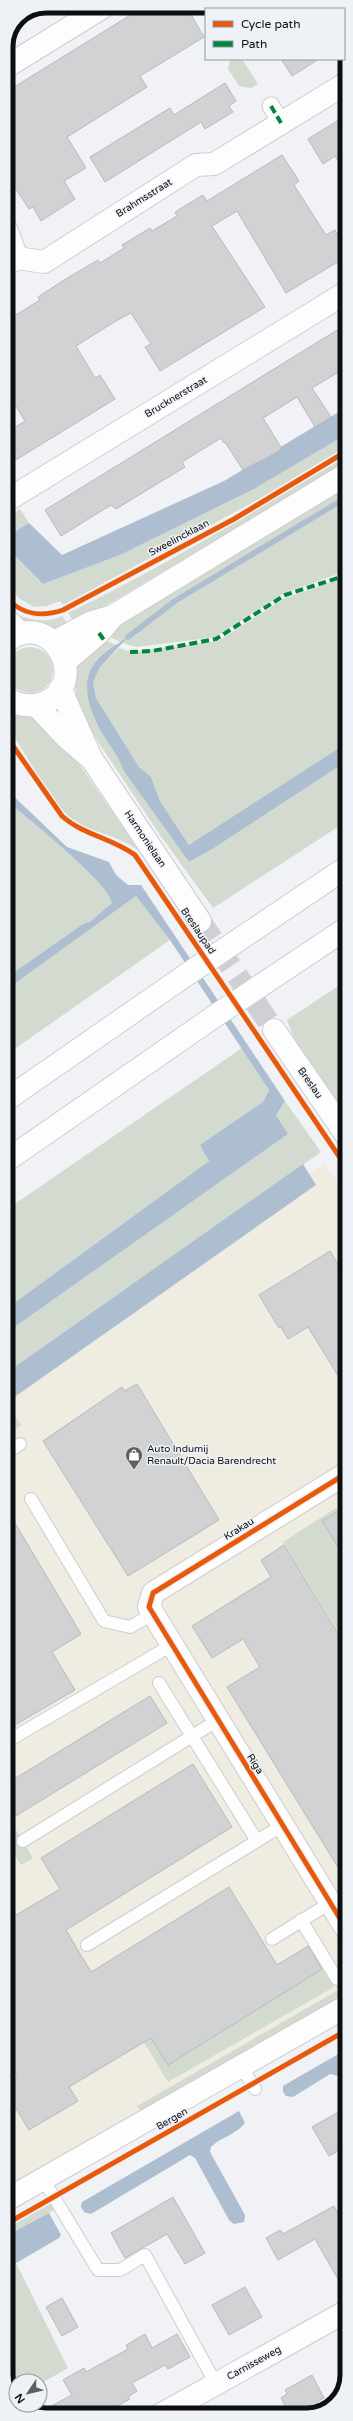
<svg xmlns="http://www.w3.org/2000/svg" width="353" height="2421" font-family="'Varela Round',sans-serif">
<rect width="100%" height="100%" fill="#f0f2f5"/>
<path fill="#efece1" d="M324,1163L347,1196V2004L6,2199V1386Z"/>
<path fill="#d3dad0" d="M230,59H242L258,84L251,88L239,86L228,69Z
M347,434V446L259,499L63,605L60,601L47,606L34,607L20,599L6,583V547L43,584L120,555L254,489Z
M347,456V462L75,624L68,613C164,567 255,510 347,456Z
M347,484V571L284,593L216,637L137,647L122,643L104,634Z
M20,509L29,523L6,537V518Z
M347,577V743L190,846L160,801L151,777L139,767L96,698L93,682L100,667L119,648L131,652L218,641L285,598Z
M10,612C28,619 44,625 62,616L69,626L54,631L21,623Z
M100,638L116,645L95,663L88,678L92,713L104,736L119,757L123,770L189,862L214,848L347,761V821L213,908L160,835L85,722L76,696L75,681L79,660Z
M7 670a23 23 0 1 1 46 0a23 23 0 1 1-46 0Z
M6,710L38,720L71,752L139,851C120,835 93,834 73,820C49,802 24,749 6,724Z
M6,800C26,817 109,883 112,903L91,921L83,924L6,978Z
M136,896L170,940L6,1055V990Z
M347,980V1116L295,1042L287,1020Z
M242,1048L269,1090L263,1102L201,1145L209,1161L6,1309V1210Z
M285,1101L321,1152L6,1373V1333L288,1134L276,1115Z
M6,1405L21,1425L6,1436Z
M336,1508L342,1517L347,1534V1645L283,1542Z
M6,1813L33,1858L21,1865L6,1841Z
M323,1968L334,1987L168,2082L131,2021L138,2017L168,2065Z
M347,1985V1996L147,2109L141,2110L137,2106Z
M52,2203L56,2209L6,2236V2229Z
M16,2263L68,2368L40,2384V2381H16L15,2398L6,2380V2269Z"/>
<path fill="#acbed0" d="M347,407V434L254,489L120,555L43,584L6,547V537L29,523L62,555L224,481Z
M128,637L100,667L93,682L96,698L139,767L151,777L160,801L189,845L347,743V761L214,848L189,862L123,770C119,756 111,748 104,736C91,715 79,686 94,664C102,653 117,644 128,637Z
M6,789L67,847L109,862L116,875L128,885H141L285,1101L276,1115L288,1134L6,1333V1309L209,1161L200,1145L263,1102L269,1090L170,940L136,896L6,990V978L83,924L91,921L112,903C109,883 26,817 6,800Z
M303,1164L316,1185L6,1403V1373Z
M347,2049V2078L330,2074L293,2097L286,2096L283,2092V2086Z
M239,2111L245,2123C237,2134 221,2137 211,2147L210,2152L245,2215L244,2222L234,2224L229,2220L195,2158L190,2155L91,2214L84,2212L81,2207L82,2202Z
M49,2213L61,2235L59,2238L6,2269V2236Z"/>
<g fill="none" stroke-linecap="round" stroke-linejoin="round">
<path stroke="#acbed0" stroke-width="5.5" d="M128,637L175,601L347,497"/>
</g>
<path fill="#d0d2d3" stroke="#b8b9bb" d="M145,6H186L204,37L140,76L147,87L67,137L86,168L64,181L75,199L41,221L33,207L29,209L12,183L6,186V92Z
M281,59H319L292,76Z
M225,83L236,101L229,106L233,112L205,129L201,122L105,182L90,157L170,108L174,115Z
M347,115V175L335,156L323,164L308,139Z
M282,155L299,181L294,185L326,235L335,230L343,243L341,250L346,257L286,293L237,211L212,226L265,307L160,371L145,347L151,344L131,313L116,321L76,346L95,378L100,375L115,399L6,466V433L25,421L6,390V321L40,300L38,297L64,280L98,260L100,263L124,248L122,245L150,228L152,231L177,216L175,212L203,195L207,201Z
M347,324V367L312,388L331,417L315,427L297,397L263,418L282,449L272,455L243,470L225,442L224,443L221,438L182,462L185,467L116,509L111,505L61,536L45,510Z
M330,1251L347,1279V1390L308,1327L288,1339L281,1327L279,1328L259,1295Z
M137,1384L219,1520L128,1576L43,1441L122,1387L124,1391Z
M347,1506V1561L322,1521Z
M6,1508L81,1634L52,1652L75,1690L6,1730Z
M284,1545L347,1648V1882L227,1687L260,1667L243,1639L212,1658L192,1626L271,1577L261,1560Z
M150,1696L167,1723L6,1822V1784Z
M193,1764L232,1827L66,1930L91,1972L229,1887L277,1965L308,1946L322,1969L168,2065L151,2038L69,2087L78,2101L29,2130L6,2092V2084L18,2078L6,2059V1921L60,1889L41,1858Z
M347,2107V2146L329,2156L312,2127Z
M173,2197L205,2253L185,2264L167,2234L125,2258L111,2233Z
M334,2206L347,2229V2295L315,2239L278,2260L266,2238L280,2230L283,2234Z
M245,2287L262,2317L229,2335L212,2305Z
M62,2298L78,2327L62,2336L46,2307Z
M145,2334L152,2348L177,2334L190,2357L168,2369L165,2365L132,2383L137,2391L128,2397L130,2399L101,2415L38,2413L72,2395L63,2380L84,2368L86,2372L128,2349L126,2345Z
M312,2375L324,2398L317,2402L321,2410L312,2415H290L281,2398L287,2394L285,2390Z"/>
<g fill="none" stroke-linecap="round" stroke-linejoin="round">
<path stroke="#ced0d3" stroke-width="22" stroke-dasharray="22 11" stroke-linecap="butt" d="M200,921L274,1030"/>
<g stroke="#cccdd0" stroke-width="14">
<path id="service" d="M6,1453L20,1444
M31,1499L104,1621L130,1627L153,1614
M159,1683L257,1841
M6,1742L172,1645
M23,1841L218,1720
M301,1920L337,1979
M272,1939L330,1903
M87,1945L283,1825
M242,2067L255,2089
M43,2179L98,2270H120L145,2255L216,2384"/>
</g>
<g stroke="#cccdd0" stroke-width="19">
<path id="pedestrian" d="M271,106L281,123"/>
</g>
<g stroke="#cccdd0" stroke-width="24">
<path id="minor" d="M6,67L105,6
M6,229L17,258
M6,265L17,258L44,262L196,165L214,164L345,84L347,81
M6,501L347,292
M6,619L21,634
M347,1473L153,1593L149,1607L347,1930
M6,2196L8,2199L347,2006
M160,2415L347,2311"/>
</g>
<g stroke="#cccdd0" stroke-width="24">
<path id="tertiary" d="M60,688L91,758L200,921
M36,705L66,737L88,756
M274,1030L347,1136"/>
</g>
<g stroke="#cccdd0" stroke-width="24">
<path id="secondary" d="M6,642C51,604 95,688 40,704C28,707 16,705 6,697
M54,642L92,622L113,616L347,474
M65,662L99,633L113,616"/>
</g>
<g stroke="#cccdd0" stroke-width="24">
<path id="motorway" d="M231,945L347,867
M260,986L347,928
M6,1100L186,975
M6,1161L215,1016"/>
</g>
<use href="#service" stroke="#fdfdfe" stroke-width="12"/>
<use href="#pedestrian" stroke="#fdfdfe" stroke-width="17"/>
<use href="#minor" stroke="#fdfdfe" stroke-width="22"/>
<use href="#tertiary" stroke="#fdfdfe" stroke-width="22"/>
<use href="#secondary" stroke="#fdfdfe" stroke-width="22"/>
<use href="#motorway" stroke="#fdfdfe" stroke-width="22"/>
<g stroke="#cccdd0" stroke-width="24" stroke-linecap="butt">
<path id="motorway-bridge" d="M186,975L231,945
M215,1016L260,986"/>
</g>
<use href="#motorway-bridge" stroke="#fdfdfe" stroke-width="22"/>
<path stroke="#00873e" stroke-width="4" stroke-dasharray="8 4" stroke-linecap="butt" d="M271,106L281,123
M99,633L104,640
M130,652L152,651L216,639L285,595L347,575"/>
<g stroke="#eef2f7" stroke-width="8">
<path id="cycleway" d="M6,597C21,615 42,617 63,610L234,519L347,451
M6,736L62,816C83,835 112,838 135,855L347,1168
M347,1473L153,1593L149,1607L347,1930
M6,2224L347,2030"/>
</g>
<use href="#cycleway" stroke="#e8590c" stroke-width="5"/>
</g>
<defs>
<g id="shop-pin" transform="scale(0.9)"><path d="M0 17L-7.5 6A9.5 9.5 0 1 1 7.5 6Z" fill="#5c5e60" stroke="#eef2f7"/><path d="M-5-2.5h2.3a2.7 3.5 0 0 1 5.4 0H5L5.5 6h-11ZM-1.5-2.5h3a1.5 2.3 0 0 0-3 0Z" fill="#fff"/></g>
</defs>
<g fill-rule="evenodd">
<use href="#shop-pin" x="134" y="1455"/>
</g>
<g text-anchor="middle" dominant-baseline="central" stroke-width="3" stroke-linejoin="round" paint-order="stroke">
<g font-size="10" fill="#0d0e10" stroke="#eef2f7">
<text transform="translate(144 198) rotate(-32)">Brahmsstraat</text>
<text transform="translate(176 397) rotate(-31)">Brucknerstraat</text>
<text transform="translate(179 538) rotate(-28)">Sweelincklaan</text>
<text transform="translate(145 839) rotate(56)">Harmonielaan</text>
<text transform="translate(198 931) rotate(56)">Breslaupad</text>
<text transform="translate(310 1083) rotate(55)">Breslau</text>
<text transform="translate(239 1529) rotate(-32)">Krakau</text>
<text transform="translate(255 1764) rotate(58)">Riga</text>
<text transform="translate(172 2119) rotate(-30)">Bergen</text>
<text transform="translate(254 2363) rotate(-29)">Carnisseweg</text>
</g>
<g font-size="10" fill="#0d0e10" stroke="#eef2f7" text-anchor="start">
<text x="147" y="1449">Auto Indumij<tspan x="147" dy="12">Renault/Dacia Barendrecht</tspan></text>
</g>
</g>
<path d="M0 0H353V2421H0ZM46 13H307A33 33 0 0 1 340 46V2375A33 33 0 0 1 307 2408H46A33 33 0 0 1 13 2375V46A33 33 0 0 1 46 13Z" fill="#eef2f7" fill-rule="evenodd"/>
<path fill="none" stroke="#0d0e10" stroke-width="5" d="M46 13H307A33 33 0 0 1 340 46V2375A33 33 0 0 1 307 2408H46A33 33 0 0 1 13 2375V46A33 33 0 0 1 46 13Z"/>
<rect x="205" y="8" width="140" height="52" fill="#eef2f7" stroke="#94979b"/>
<rect x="213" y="21" width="20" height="6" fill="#e8590c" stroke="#94979b"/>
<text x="241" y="28" font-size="12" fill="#0d0e10">Cycle path</text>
<rect x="213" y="41" width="20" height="6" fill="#00873e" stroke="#94979b"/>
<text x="241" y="48" font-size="12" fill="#0d0e10">Path</text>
<g transform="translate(28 2393) rotate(235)"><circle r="19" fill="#eef2f7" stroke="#94979b"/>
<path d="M0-3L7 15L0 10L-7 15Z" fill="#5c5e60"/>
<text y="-6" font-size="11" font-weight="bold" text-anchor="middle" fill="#0d0e10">N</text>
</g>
</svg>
